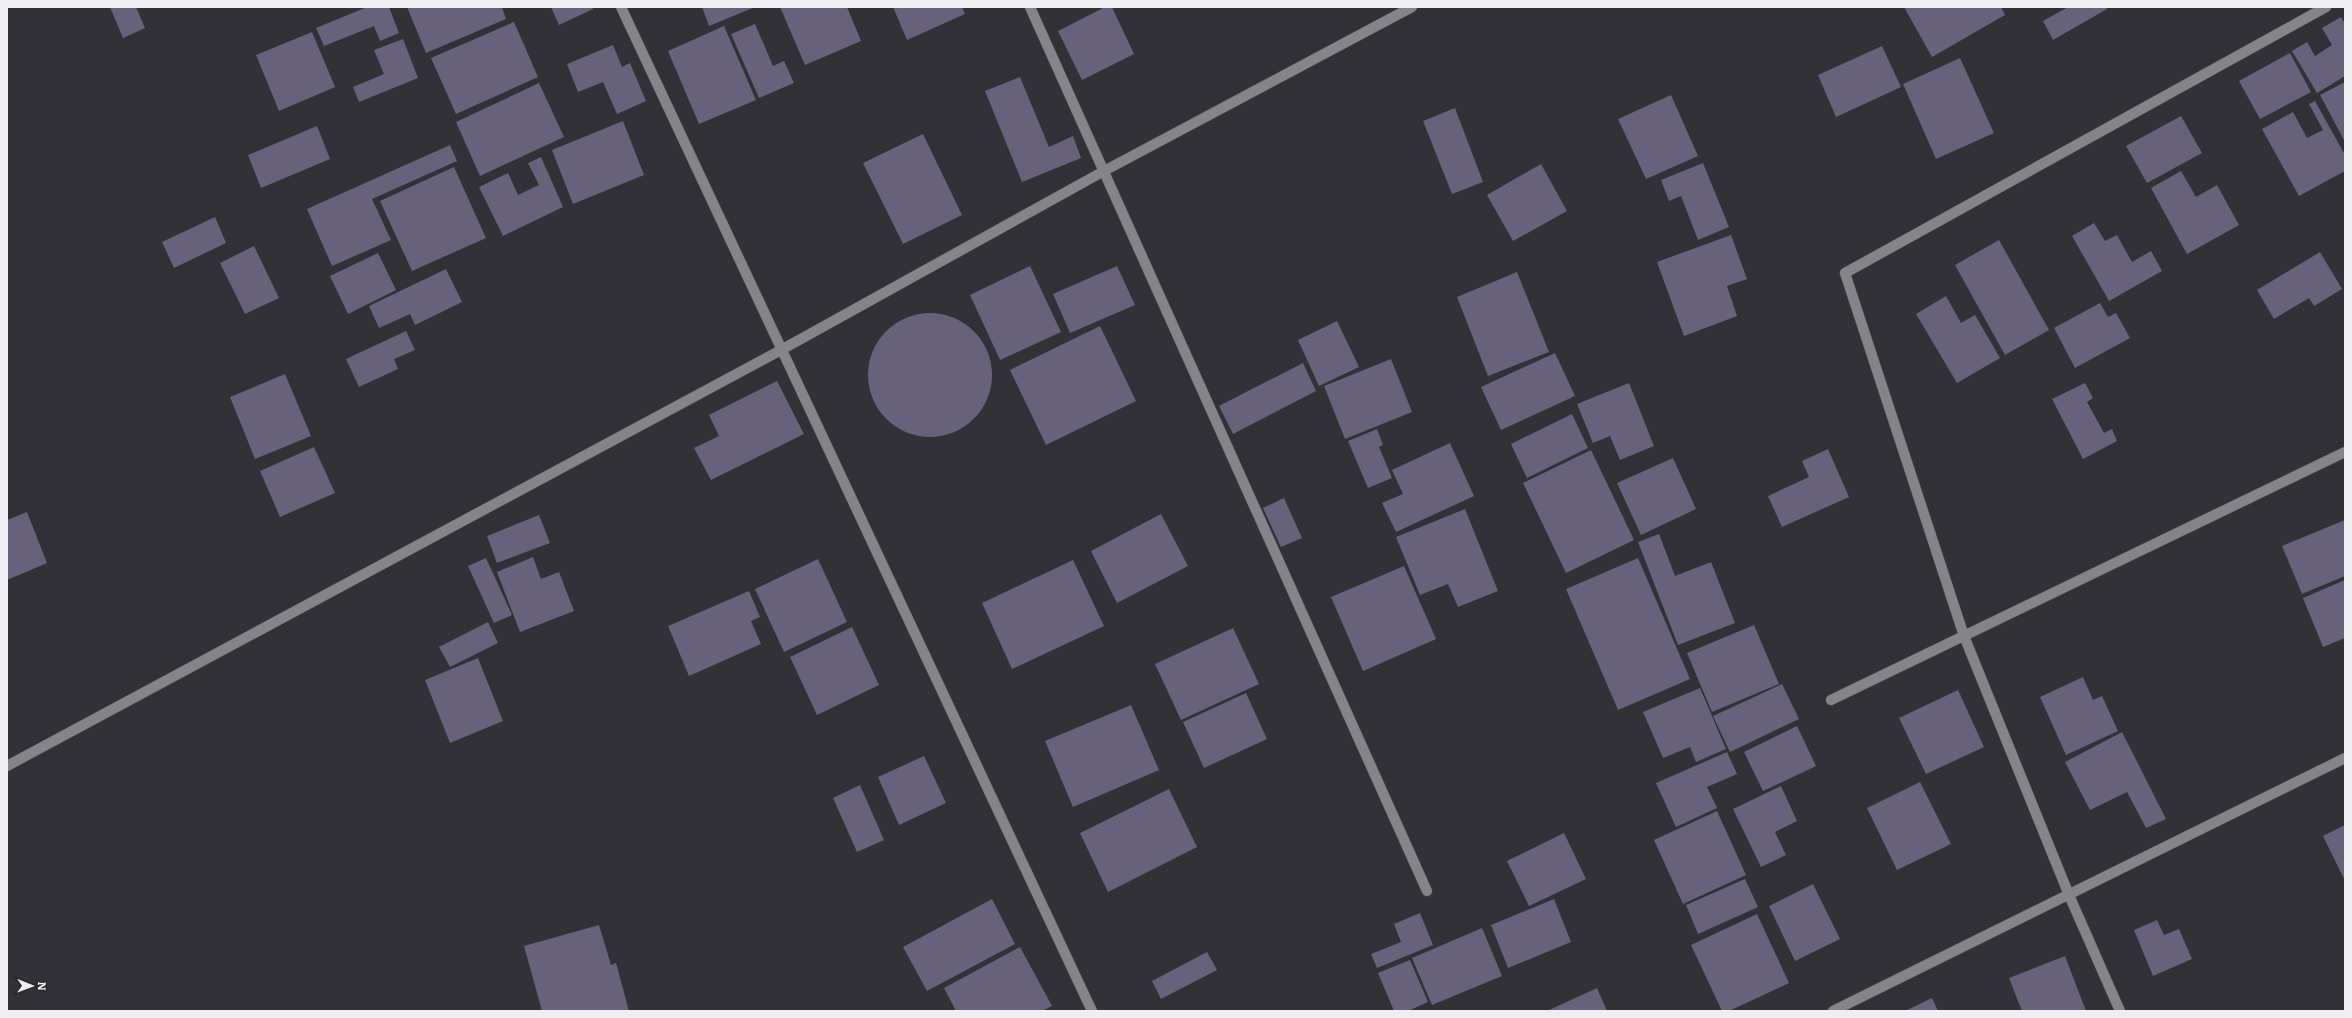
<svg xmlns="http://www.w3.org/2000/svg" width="2352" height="1018" font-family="Literata,serif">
<rect width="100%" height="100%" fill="#323137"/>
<path fill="#67617b" d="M110,7H136L145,28L123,38Z
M367,7H389L399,33L380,41L374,26L324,46L316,28Z
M407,7H502L506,19L426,53Z
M551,7H592L593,9L559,25Z
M702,7H755L709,26Z
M780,7H847L861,41L805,65Z
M893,7H962L965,14L907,40Z
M1105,7H1112L1134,54L1082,80L1058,31Z
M1904,7H2001L2005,15L1932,57Z
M2068,7H2106L2107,9L2053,40L2043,21Z
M2341,17L2345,24V76L2317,93L2292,51L2307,42L2315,56L2332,45L2322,28Z
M514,22L538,77L456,114L431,58Z
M755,24L773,66L784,61L794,83L759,98L731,34Z
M724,26L756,100L699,124L668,51Z
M312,32L335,87L279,111L256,55Z
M403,39L418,78L359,102L353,87L384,74L374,50Z
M613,45L622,67L630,63L646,101L617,114L603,82L578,92L567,64Z
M1882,46L1901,87L1836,117L1818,75Z
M2290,53L2311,92L2260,119L2239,81Z
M1960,58L1994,133L1936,159L1903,84Z
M1020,77L1049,147L1073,136L1081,158L1022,182L985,91Z
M2345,82V142L2320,95Z
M539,83L564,137L480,176L456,122Z
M1671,95L1698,156L1646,179L1618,119Z
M2315,101L2345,155V171L2299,196L2262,129L2293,112L2307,138L2323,130L2309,104Z
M1455,108L1483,182L1452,194L1423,121Z
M2181,116L2202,153L2147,183L2126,146Z
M623,121L644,175L573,204L552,150Z
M317,126L330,159L261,188L248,155Z
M923,134L962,215L903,244L863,163Z
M450,145L457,161L372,199L391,240L332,266L307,209Z
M541,157L563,207L503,236L479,187L508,173L518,195L539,185L528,163Z
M1703,163L1729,227L1698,240L1681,196L1669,201L1661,180Z
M1541,164L1567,211L1513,241L1487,195Z
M454,167L486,238L412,271L380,201Z
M2181,171L2196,197L2217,185L2239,225L2187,254L2151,188Z
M215,217L226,243L174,268L162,242Z
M2094,223L2105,241L2117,235L2132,262L2151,251L2162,271L2109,301L2072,236Z
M1731,235L1747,279L1727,286L1737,316L1684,336L1657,262Z
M1999,240L2049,330L2005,355L1955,265Z
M254,246L279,298L245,314L220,263Z
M2320,252L2342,289L2314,306L2309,298L2274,319L2257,290Z
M378,253L396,290L348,314L330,276Z
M1030,266L1061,332L1000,360L970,295Z
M1117,266L1135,305L1070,333L1053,294Z
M446,269L462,302L415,325L410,314L379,328L369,306Z
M1517,272L1549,352L1488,376L1457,297Z
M1946,296L1961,323L1975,315L2000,358L1957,383L1916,314Z
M2100,303L2108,317L2116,313L2130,338L2075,368L2054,328Z
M868 375a62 62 0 1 1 124 0a62 62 0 1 1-124 0Z
M1337,321L1359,367L1319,386L1298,340Z
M1100,326L1136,401L1046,445L1010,370Z
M406,331L415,350L394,359L398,369L359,387L346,359Z
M1555,353L1575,396L1501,430L1481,387Z
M1391,359L1412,412L1345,439L1324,386Z
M1303,363L1316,391L1233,434L1219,406Z
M285,374L311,436L255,459L230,397Z
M777,381L804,434L711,480L694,448L719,436L709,415Z
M1629,383L1654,446L1620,460L1610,436L1593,443L1577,404Z
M2085,383L2093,398L2087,402L2104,433L2112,429L2117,441L2083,459L2052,399Z
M1572,414L1588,448L1527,478L1511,444Z
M1377,429L1383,445L1379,447L1392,478L1368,488L1348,441Z
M1450,443L1474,496L1396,532L1382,503L1403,494L1392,470Z
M314,447L335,493L280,517L260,471Z
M1828,449L1849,497L1782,527L1768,496L1809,477L1802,461Z
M1591,450L1634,540L1566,573L1523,483Z
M1673,458L1696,509L1641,535L1617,483Z
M1284,498L1302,538L1281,547L1263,508Z
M1465,509L1498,591L1458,607L1448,584L1420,595L1396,537Z
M27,512L47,563L7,580V520Z
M1161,514L1188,566L1117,603L1091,551Z
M539,515L550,543L497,563L487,536Z
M2345,520V576L2302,594L2282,546Z
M1659,534L1675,576L1711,562L1735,623L1678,645L1638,542Z
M533,557L541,579L559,572L574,611L520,632L497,572Z
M486,558L512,615L494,623L468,566Z
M1638,558L1690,679L1618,710L1566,589Z
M818,559L847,622L784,652L755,589Z
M1073,560L1104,626L1012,669L982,603Z
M1404,566L1436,639L1363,671L1331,597Z
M2345,580V638L2323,647L2303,598Z
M749,591L760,617L751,621L761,644L689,676L668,626Z
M488,622L498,643L450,667L439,647Z
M1754,625L1779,684L1712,712L1687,653Z
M852,627L879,685L817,715L790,657Z
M1233,628L1259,684L1181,720L1155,664Z
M478,658L503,721L450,743L425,680Z
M2083,677L2093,700L2102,696L2118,731L2066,755L2040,697Z
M1782,684L1799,719L1730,752L1713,716Z
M1700,688L1726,749L1696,762L1690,747L1663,758L1643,712Z
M1958,690L1984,747L1926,774L1899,718Z
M1246,693L1267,739L1204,768L1183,722Z
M1131,705L1159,770L1073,807L1045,741Z
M1797,726L1816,766L1763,791L1744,752Z
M2122,732L2166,819L2146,828L2127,792L2090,810L2065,762Z
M1727,752L1737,774L1707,787L1717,808L1676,827L1656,783Z
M924,756L946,803L899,825L878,777Z
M1920,782L1951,844L1897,870L1867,808Z
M860,785L884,840L857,852L833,798Z
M1781,786L1797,821L1775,832L1786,855L1761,867L1733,809Z
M1169,789L1197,847L1108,892L1080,833Z
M1717,811L1746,875L1683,904L1654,840Z
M2345,825V881L2323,836Z
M1564,833L1586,879L1529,906L1507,861Z
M1745,879L1758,907L1698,934L1686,905Z
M1813,884L1840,939L1795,961L1769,906Z
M992,899L1015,944L927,991L903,947Z
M1554,899L1571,942L1508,968L1491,925Z
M1420,913L1433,945L1377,968L1371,954L1401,942L1394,924Z
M1757,914L1789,983L1729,1011H1722L1691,945Z
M2157,920L2164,935L2179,929L2192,959L2153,976L2134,930Z
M599,925L611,965L616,963L629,1011H542L524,946Z
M1482,928L1502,976L1432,1005L1412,958Z
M1020,947L1052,1006L1042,1011H956L944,988Z
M1207,952L1217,970L1161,999L1152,981Z
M2065,956L2086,1011H2022L2009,978Z
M1410,960L1428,1002L1408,1011H1394L1378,973Z
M1597,988L1607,1011H1547Z
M1932,998L1938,1011H1905Z"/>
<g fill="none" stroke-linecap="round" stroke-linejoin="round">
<g stroke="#515055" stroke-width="11">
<path id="minor" d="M621,7L1092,1011
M1030,7L1427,891
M1831,700L2345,452
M7,766L781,350L1104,171L1412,7
M1833,1011L2345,758
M2120,1011L2069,895L1964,636L1845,273L2326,7"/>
</g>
<use href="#minor" stroke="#85848a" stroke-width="10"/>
</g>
<rect width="2352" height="1018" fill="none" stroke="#eeedf1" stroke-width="16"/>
<g transform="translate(32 986) rotate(91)" stroke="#28272c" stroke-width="3" paint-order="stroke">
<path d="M0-3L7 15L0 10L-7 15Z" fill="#eeedf1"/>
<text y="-6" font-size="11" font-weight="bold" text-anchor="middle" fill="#eeedf1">N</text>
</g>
</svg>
